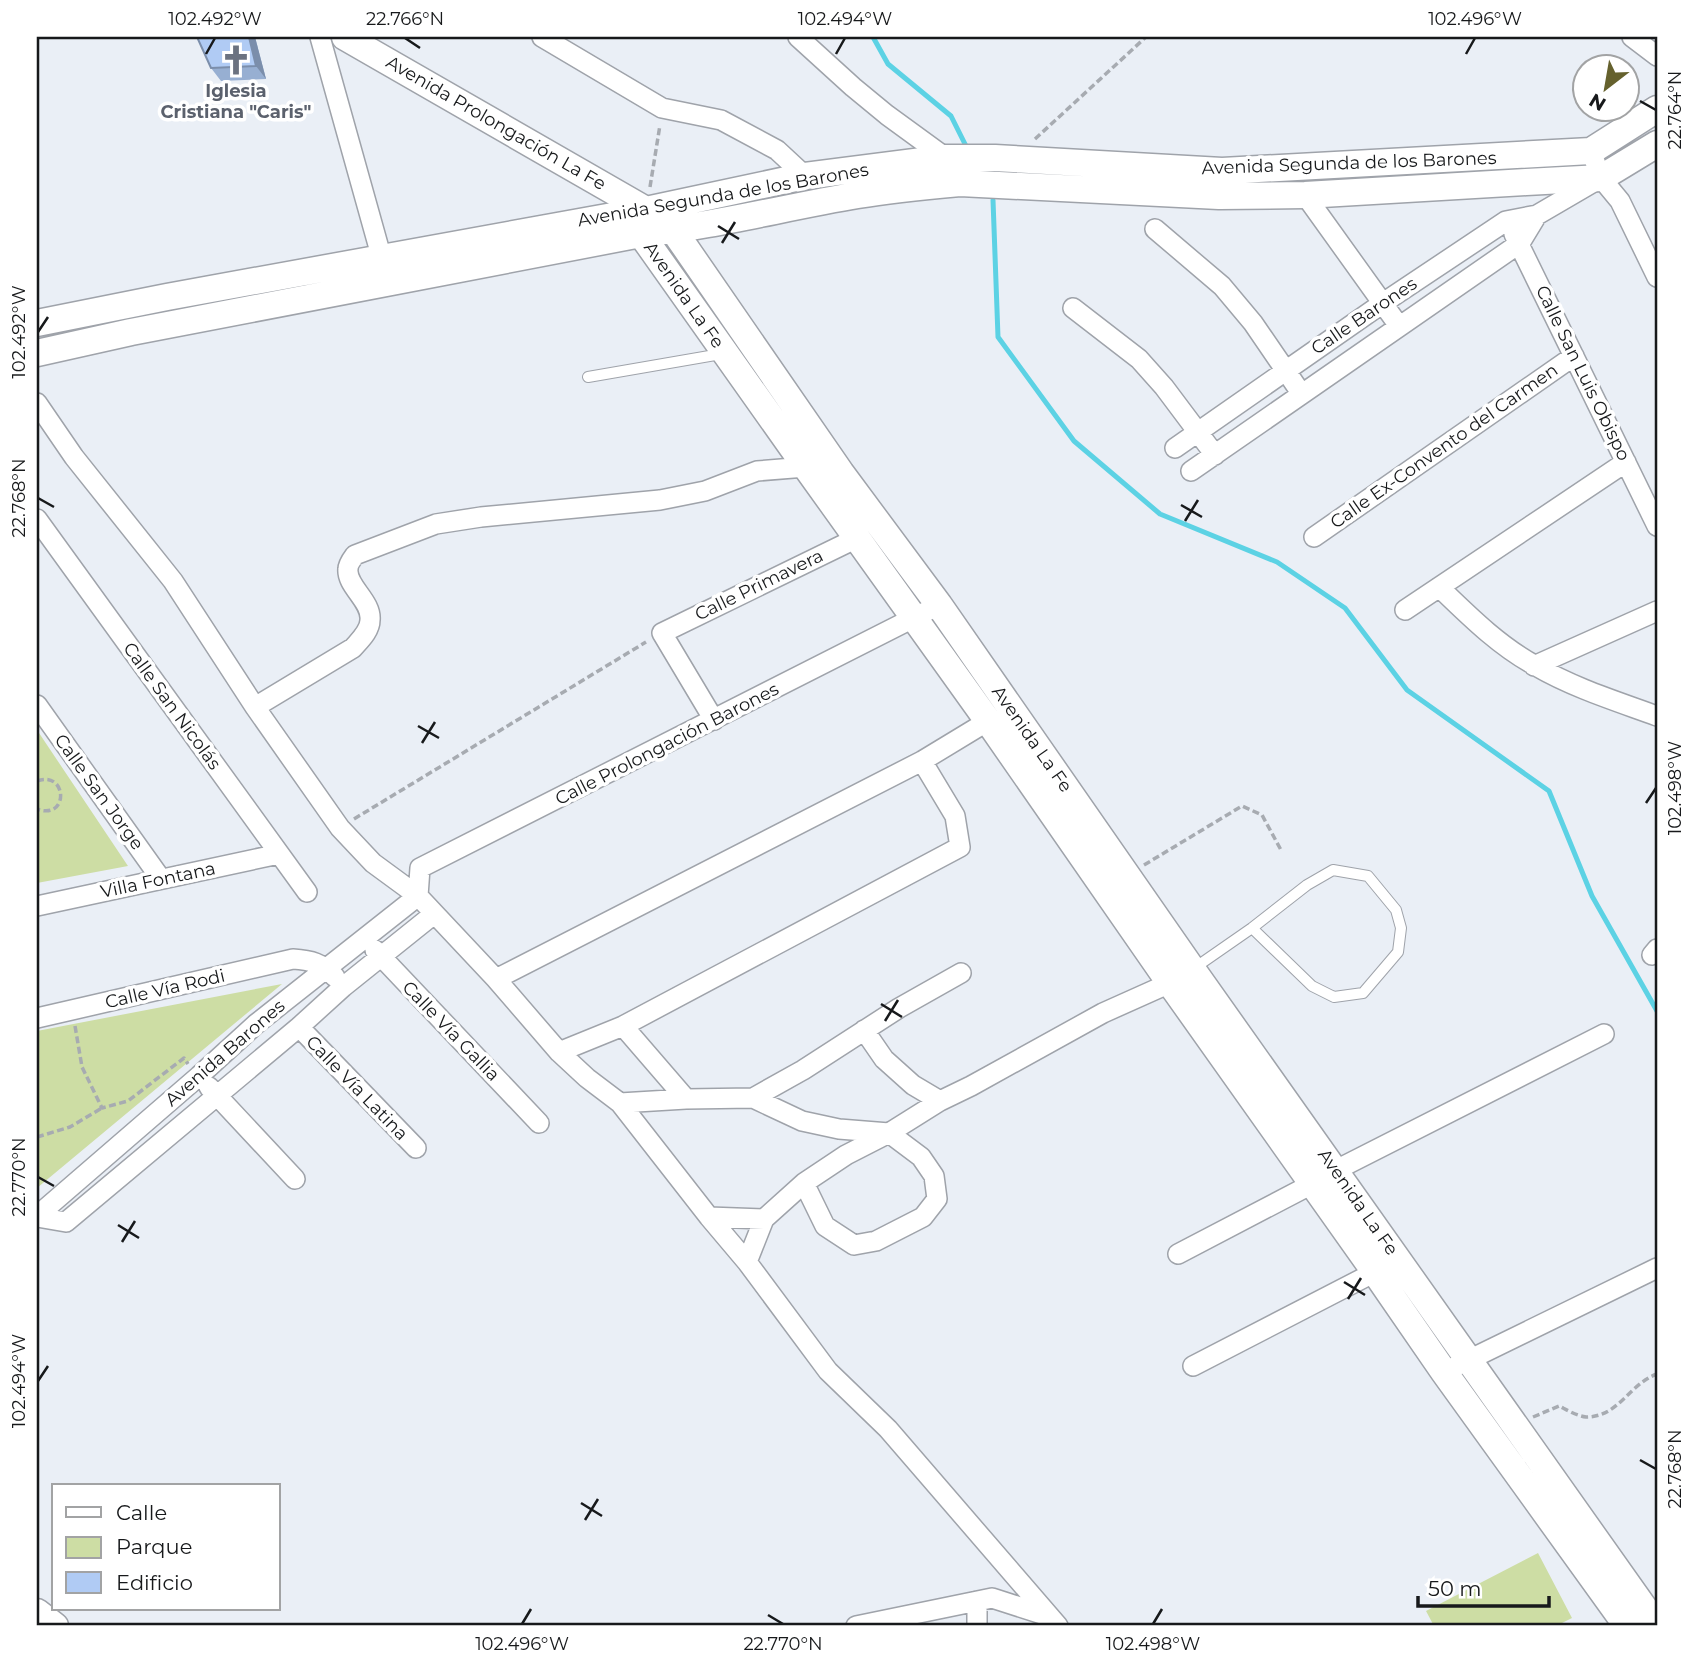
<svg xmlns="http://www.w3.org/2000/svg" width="1694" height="1663" font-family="Montserrat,sans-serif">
<rect width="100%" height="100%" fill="#eaeff6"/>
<path fill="#cddda4" d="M37,730L128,866L37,883Z
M282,984L37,1188V1031Z
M1538,1553L1572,1618L1556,1626H1434L1426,1611Z"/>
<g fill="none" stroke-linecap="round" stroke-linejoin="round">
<path stroke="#5cd2e4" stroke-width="5" d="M873,37L888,64L951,116L967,148
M993,200L998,337L1074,441L1160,514L1277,562L1345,608L1407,690L1549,791L1592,896L1657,1011"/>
<g stroke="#9fa3aa" stroke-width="12">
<path id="lane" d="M588,377L721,354
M1193,969L1252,928L1307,885L1333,870L1368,876L1396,910L1401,928L1398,952L1363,993L1334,997L1312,986L1252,928"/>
</g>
<g stroke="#9fa3aa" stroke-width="22">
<path id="street" d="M320,37L382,259
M542,37L662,108L721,120L777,150L805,176
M798,37L853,87L887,115L946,158
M1632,37L1657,56
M1591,151L1601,178L1620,201L1657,277
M1305,195L1399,326
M1155,229L1222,286L1253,323L1301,393
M1514,234L1657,526
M1073,308L1139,359L1164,387L1215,455
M37,403L74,457L173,581L255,707L340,828L373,863L418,896L496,979L559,1052L587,1078L620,1103L709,1217L747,1262L828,1371L888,1429L1058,1626
M1175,448L1383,303L1506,221L1537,215L1597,180
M1191,471L1520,243L1537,215
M37,519L307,892
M1314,537L1574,356
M1439,587C1469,616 1499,646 1536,666C1574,688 1616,701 1657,716
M1405,610L1626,462
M1534,666L1657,611
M37,705L161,879
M255,707L353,648C360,640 370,631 370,620C372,601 346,586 348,569C348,564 352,559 355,555L436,524L481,517L660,500L705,491L757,471L806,467L817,469
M714,720L662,633L857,538
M37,906L279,854
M375,950L539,1123
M1652,955L1657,949
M496,979L922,761L988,721
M37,1018L293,959C311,960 322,963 335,977
M299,1027L416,1148
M864,1030L884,1059L913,1085L940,1101
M559,1052L623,1026L960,847L955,816L922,761
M209,1087L295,1179
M753,1098L803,1070L899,1008L961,973
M686,1099L753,1098L802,1121L839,1129L889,1133L921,1157L934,1176L937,1199L923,1217L876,1241L854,1245L825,1226L804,1183
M620,1103L686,1099L623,1026
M1336,1170L1604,1034
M37,1216L199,1076L256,1024L418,896L420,868L939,605
M37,1217L66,1222L299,1027L343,987L434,914
M709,1217L764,1219
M1178,1254L1312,1184
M747,1262L764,1219L804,1183L846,1155L889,1133L940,1101L971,1086L1103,1013L1170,983L1181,976
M1193,1366L1375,1272
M1444,1372L1657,1268
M856,1626L992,1598L1048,1616
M977,1626V1601"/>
</g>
<g stroke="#9fa3aa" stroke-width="29">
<path id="secondary" d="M345,37L646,210L674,231L841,473L939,605L1192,969L1657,1626
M646,210L641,234L806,467L988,721L1170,983L1375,1272L1444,1372L1627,1626
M37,323L167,297L646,210L805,176L946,158H995L1222,171L1591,151L1657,109
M37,353L131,332L641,234C714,226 786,207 858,195C892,189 926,186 960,183L1219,196L1305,195L1526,182L1601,178L1657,144
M37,1612L55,1626"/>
</g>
<path stroke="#a7abb1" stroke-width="3.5" stroke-dasharray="7 3.5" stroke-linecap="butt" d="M1035,139L1146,37
M650,187L660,125
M37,781C68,770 69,821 37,809
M354,819L646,642
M1144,865L1242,806L1262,815L1281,850
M75,1026L82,1067L102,1108L128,1101L184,1058L188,1064
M37,1137L70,1127L102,1108
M1533,1417L1559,1406C1567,1410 1577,1416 1586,1417C1619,1417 1629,1384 1657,1374"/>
<use href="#lane" stroke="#fff" stroke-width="10"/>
<use href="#street" stroke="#fff" stroke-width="19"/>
<use href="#secondary" stroke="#fff" stroke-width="26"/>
</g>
<path fill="#97afd2" d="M255,37L266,79L221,81L211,68Z"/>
<path fill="#7b8eab" d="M249,37H255L266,79L256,66Z"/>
<path fill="#b0cbf4" stroke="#7b8eab" stroke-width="2" d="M197,37H249L256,66L211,68Z"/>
<path fill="none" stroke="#17191b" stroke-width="2.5" d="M405,38L420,48M206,54L215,38M836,54L845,38M1466,54L1475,38M1640,101L1656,110M718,226L739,239M722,243L735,222M38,332L48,317M38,498L54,507M1181,505L1202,517M1185,521L1198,500M418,726L439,738M422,743L435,722M1646,803L1656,788M881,1004L902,1017M885,1021L898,1000M38,1177L54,1186M118,1225L139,1238M122,1242L135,1221M1344,1282L1365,1295M1348,1299L1361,1278M38,1381L48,1366M1640,1460L1656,1469M581,1503L602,1516M585,1520L598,1499M768,1615L783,1624M522,1624L531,1609M1153,1624L1162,1609"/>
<defs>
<g id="church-bare" transform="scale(2.415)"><path d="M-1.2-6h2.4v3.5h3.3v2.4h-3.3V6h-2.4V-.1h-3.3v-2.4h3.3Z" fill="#6b7280" stroke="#fff" stroke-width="2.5" paint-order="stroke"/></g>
</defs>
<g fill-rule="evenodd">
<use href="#church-bare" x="236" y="60"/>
</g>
<g text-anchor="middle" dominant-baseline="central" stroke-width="7" stroke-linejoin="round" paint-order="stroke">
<g font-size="18" font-weight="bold" fill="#5b616d" stroke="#fff">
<text x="236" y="91">Iglesia<tspan x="236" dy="21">Cristiana "Caris"</tspan></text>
</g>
<g font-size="18" fill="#17191b" stroke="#fff">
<text transform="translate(496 123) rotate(30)">Avenida Prolongación La Fe</text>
<text transform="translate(1349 163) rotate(-2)">Avenida Segunda de los Barones</text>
<text transform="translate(723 195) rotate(-10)">Avenida Segunda de los Barones</text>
<text transform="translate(684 295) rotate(55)">Avenida La Fe</text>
<text transform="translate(1364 316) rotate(-34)">Calle Barones</text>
<text transform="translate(1583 373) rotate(64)">Calle San Luis Obispo</text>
<text transform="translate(1444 446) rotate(-35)">Calle Ex-Convento del Carmen</text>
<text transform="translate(759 585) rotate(-26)">Calle Primavera</text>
<text transform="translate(172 706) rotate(54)">Calle San Nicolás</text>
<text transform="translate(1032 739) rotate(55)">Avenida La Fe</text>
<text transform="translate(667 744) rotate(-27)">Calle Prolongación Barones</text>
<text transform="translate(99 792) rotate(54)">Calle San Jorge</text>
<text transform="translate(158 880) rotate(-12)">Villa Fontana</text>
<text transform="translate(165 989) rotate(-13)">Calle Vía Rodi</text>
<text transform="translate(451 1031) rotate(46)">Calle Vía Gallia</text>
<text transform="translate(225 1053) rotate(-41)">Avenida Barones</text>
<text transform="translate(357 1088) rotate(46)">Calle Vía Latina</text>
<text transform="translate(1358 1202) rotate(55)">Avenida La Fe</text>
</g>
</g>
<rect width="1694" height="1663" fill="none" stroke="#ffffff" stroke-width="77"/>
<rect x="52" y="1484" width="228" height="126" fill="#ffffff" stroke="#a2a3a4" stroke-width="2"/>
<rect x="66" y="1507" width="35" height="10" fill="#ffffff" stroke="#a2a3a4" stroke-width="2"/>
<text x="116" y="1520" font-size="21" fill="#17191b">Calle</text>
<rect x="66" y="1537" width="35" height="21" fill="#cddda4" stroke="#a2a3a4" stroke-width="2"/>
<text x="116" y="1554" font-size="21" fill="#17191b">Parque</text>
<rect x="66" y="1572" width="35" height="21" fill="#b0cbf4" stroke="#a2a3a4" stroke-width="2"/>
<text x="116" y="1590" font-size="21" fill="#17191b">Edificio</text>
<g transform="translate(1606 88) rotate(211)"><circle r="33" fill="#ffffff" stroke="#a2a3a4" stroke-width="2"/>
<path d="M0-5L12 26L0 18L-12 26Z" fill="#65612d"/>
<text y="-10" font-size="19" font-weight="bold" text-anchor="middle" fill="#17191b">N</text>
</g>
<path d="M1418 1596v10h131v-10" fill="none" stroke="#17191b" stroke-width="3.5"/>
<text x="1428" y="1596" font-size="21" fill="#17191b" stroke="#ffffff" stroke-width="5" paint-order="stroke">50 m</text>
<rect x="38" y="38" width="1618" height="1586" fill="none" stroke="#17191b" stroke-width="2.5"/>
<g font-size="18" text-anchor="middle" fill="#17191b">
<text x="215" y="25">102.492°W</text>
<text x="405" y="25">22.766°N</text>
<text x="845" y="25">102.494°W</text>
<text x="1475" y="25">102.496°W</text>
<text transform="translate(1675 110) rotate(-90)" y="6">22.764°N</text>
<text transform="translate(19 332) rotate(-90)" y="6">102.492°W</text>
<text transform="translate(19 498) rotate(-90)" y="6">22.768°N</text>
<text transform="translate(1675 788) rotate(-90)" y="6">102.498°W</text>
<text transform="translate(19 1177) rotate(-90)" y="6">22.770°N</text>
<text transform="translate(19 1381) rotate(-90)" y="6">102.494°W</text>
<text transform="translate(1675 1469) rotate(-90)" y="6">22.768°N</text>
<text x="522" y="1650">102.496°W</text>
<text x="783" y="1650">22.770°N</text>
<text x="1153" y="1650">102.498°W</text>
</g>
</svg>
